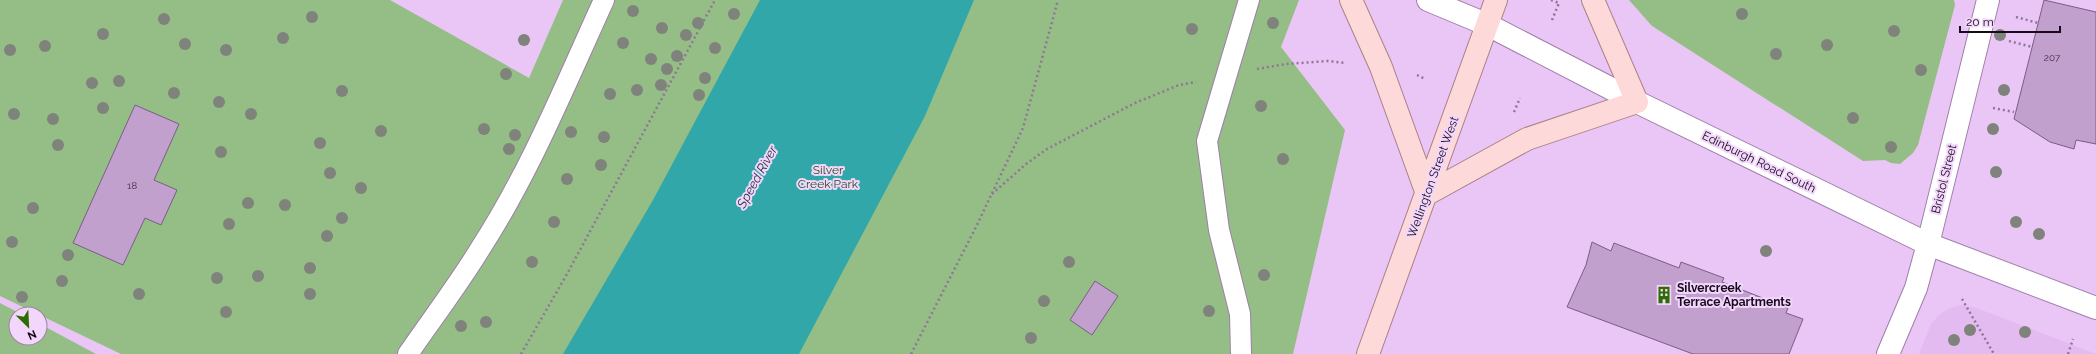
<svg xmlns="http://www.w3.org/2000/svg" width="2096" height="354" font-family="Raleway,sans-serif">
<rect width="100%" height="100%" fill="#e9c6f5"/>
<path fill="#e3bbf0" d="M1960,305L1974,307L2096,354H1919L1931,324L1939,315L1948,309Z"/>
<path fill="#95be86" d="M0,0H390L529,78L563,0H1299L1281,47L1345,130L1293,354H121L0,296Z
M1629,0H1954L1955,5L1918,145L1913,153L1900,164L1891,163L1885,160L1863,161L1652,26Z
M0,303L21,314H16V338H40V324L96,354H0Z"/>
<path fill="#32a7aa" d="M760,0H974L925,116L799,354H563L653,200Z"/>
<path fill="#c1a0cd" stroke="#7c5c86" d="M2044,0L2096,12V144L2076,140L2074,149L2050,142L2014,119Z
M135,105L179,124L154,180L177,190L161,225L145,218L123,265L73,243Z
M1592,242L1611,251L1614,243L1679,268L1681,262L1724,278L1722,282L1788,308L1786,313L1803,319L1789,354H1693L1567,307L1586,265Z
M1095,281L1118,296L1092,335L1070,320Z"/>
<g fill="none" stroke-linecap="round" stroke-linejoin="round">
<g stroke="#9f7eaa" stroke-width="22">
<path id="lane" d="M408,354C432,319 458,285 480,249C530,172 566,83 604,0
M1241,354L1240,314L1219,230L1207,141L1249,0"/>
</g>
<g stroke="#9f7eaa" stroke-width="24">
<path id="street" d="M1888,354L1916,288L1928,244L1988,0"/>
</g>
<g stroke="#9f7eaa" stroke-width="24">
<path id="secondary" d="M1428,0L1488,25L1637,102L1928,244L2096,308"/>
</g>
<g stroke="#ab8086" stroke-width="24">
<path id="primary" d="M1351,0L1381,67L1427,194
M1427,194L1527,139L1637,102L1593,0
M1368,354L1496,0"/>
</g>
<path stroke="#8f7697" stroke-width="2.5" stroke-dasharray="2 3" stroke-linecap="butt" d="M1551,0L1559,3L1552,20
M2016,17L2038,23
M2009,41L2032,47
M1257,69L1286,64L1328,61L1346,63
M1417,75L1425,79
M1993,108L2014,112
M1514,112L1520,98
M992,194L1026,164L1047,149L1135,103L1179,85L1196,82
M1962,299L1994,354
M521,354L567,274L715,0
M911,354L976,227L1023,128L1058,0
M2068,354L2073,339"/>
<use href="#lane" stroke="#fff" stroke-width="20"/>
<use href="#street" stroke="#fff" stroke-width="22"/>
<use href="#secondary" stroke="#fff" stroke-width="22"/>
<use href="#primary" stroke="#fdd9d9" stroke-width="22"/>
</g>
<g fill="#7f837b">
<circle cx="633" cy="11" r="6"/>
<circle cx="734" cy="14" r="6"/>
<circle cx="1742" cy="14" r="6"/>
<circle cx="312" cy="17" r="6"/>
<circle cx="164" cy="19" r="6"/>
<circle cx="698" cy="23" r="6"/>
<circle cx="1273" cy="23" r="6"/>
<circle cx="662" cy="28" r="6"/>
<circle cx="1192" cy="29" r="6"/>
<circle cx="1894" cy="31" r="6"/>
<circle cx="103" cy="34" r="6"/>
<circle cx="686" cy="35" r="6"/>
<circle cx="2000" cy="35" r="6"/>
<circle cx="283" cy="38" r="6"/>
<circle cx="524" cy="40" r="6"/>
<circle cx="623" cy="43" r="6"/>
<circle cx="185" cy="44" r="6"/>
<circle cx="1827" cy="45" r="6"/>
<circle cx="45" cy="46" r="6"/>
<circle cx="715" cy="48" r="6"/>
<circle cx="10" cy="50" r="6"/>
<circle cx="226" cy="50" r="6"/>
<circle cx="1776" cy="54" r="6"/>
<circle cx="677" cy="56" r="6"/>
<circle cx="651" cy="59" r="6"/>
<circle cx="667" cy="69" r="6"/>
<circle cx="1921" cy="70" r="6"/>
<circle cx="506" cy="74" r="6"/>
<circle cx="705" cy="78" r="6"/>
<circle cx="119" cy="81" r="6"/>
<circle cx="92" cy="83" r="6"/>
<circle cx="661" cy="85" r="6"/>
<circle cx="637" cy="90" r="6"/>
<circle cx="2004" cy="90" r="6"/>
<circle cx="342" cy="91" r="6"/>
<circle cx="174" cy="93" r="6"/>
<circle cx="610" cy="94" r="6"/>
<circle cx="699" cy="95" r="6"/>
<circle cx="219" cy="102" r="6"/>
<circle cx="1261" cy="106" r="6"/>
<circle cx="103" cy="108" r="6"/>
<circle cx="14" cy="114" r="6"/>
<circle cx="251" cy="114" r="6"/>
<circle cx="1853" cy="118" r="6"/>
<circle cx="53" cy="119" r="6"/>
<circle cx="484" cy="129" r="6"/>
<circle cx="1993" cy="129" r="6"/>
<circle cx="381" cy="131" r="6"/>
<circle cx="571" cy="132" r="6"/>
<circle cx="515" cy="135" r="6"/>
<circle cx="604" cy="137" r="6"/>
<circle cx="320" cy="143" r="6"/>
<circle cx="58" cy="145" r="6"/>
<circle cx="1891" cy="147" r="6"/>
<circle cx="509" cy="149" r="6"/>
<circle cx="221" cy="152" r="6"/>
<circle cx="1283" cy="159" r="6"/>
<circle cx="601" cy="165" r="6"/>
<circle cx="1996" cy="172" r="6"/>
<circle cx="330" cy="173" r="6"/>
<circle cx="567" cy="179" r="6"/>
<circle cx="361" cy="188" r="6"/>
<circle cx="248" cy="203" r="6"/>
<circle cx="285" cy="205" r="6"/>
<circle cx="33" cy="208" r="6"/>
<circle cx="342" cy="218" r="6"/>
<circle cx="554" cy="222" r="6"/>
<circle cx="2016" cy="222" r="6"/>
<circle cx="229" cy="224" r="6"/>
<circle cx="2039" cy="234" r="6"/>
<circle cx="327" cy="236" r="6"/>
<circle cx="12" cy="242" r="6"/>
<circle cx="1766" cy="251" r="6"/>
<circle cx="68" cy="255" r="6"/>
<circle cx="532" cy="262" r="6"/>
<circle cx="1069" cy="262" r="6"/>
<circle cx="310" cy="268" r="6"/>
<circle cx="1264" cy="275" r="6"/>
<circle cx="258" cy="276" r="6"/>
<circle cx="217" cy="278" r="6"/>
<circle cx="62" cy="281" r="6"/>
<circle cx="139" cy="294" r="6"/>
<circle cx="310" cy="294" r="6"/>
<circle cx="22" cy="297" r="6"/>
<circle cx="1044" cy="301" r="6"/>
<circle cx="1209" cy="311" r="6"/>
<circle cx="226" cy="312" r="6"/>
<circle cx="486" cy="322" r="6"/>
<circle cx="461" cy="326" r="6"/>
<circle cx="1970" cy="330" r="6"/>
<circle cx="2025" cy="332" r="6"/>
<circle cx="1031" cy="338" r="6"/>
<circle cx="1954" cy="340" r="6"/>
</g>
<defs>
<g id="building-bare" transform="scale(1.38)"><path d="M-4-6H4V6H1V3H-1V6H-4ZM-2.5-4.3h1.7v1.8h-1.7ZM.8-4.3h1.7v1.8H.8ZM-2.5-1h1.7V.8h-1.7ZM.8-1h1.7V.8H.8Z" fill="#2c6c00" stroke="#f3d6fc" stroke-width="2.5" paint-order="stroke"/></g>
</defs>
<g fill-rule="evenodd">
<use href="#building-bare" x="1664" y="295"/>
</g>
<g text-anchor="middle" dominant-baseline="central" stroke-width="4" stroke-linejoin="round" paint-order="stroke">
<g font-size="10" fill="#423048">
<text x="2052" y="57">207</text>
<text x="132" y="185">18</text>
</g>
<g font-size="12" fill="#170b1b" stroke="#f3d6fc">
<text transform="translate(1759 162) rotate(26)">Edinburgh Road South</text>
<text transform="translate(1433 177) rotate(-70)">Wellington Street West</text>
<text transform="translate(1944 179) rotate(-76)">Bristol Street</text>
</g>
<g font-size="12" fill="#284d17" stroke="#f3d6fc">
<text x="828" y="170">Silver<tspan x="828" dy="14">Creek Park</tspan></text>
</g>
<g font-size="12" font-weight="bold" fill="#170b1b" stroke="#f3d6fc" text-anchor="start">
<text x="1677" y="288">Silvercreek<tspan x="1677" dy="14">Terrace Apartments</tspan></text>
</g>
<g font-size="13" font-style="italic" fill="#1c3536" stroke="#f3d6fc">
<text transform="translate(757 177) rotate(-61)">Speed River</text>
</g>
</g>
<g transform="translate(28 326) rotate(156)"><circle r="19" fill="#f3d6fc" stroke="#9b85a2"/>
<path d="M0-3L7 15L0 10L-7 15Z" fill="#2c6c00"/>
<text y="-6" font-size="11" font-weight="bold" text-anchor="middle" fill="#170b1b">N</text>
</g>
<path d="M1960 26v6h100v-6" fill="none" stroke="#170b1b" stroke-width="2"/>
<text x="1966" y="26" font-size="12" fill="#170b1b" stroke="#f3d6fc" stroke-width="3" paint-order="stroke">20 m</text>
</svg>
